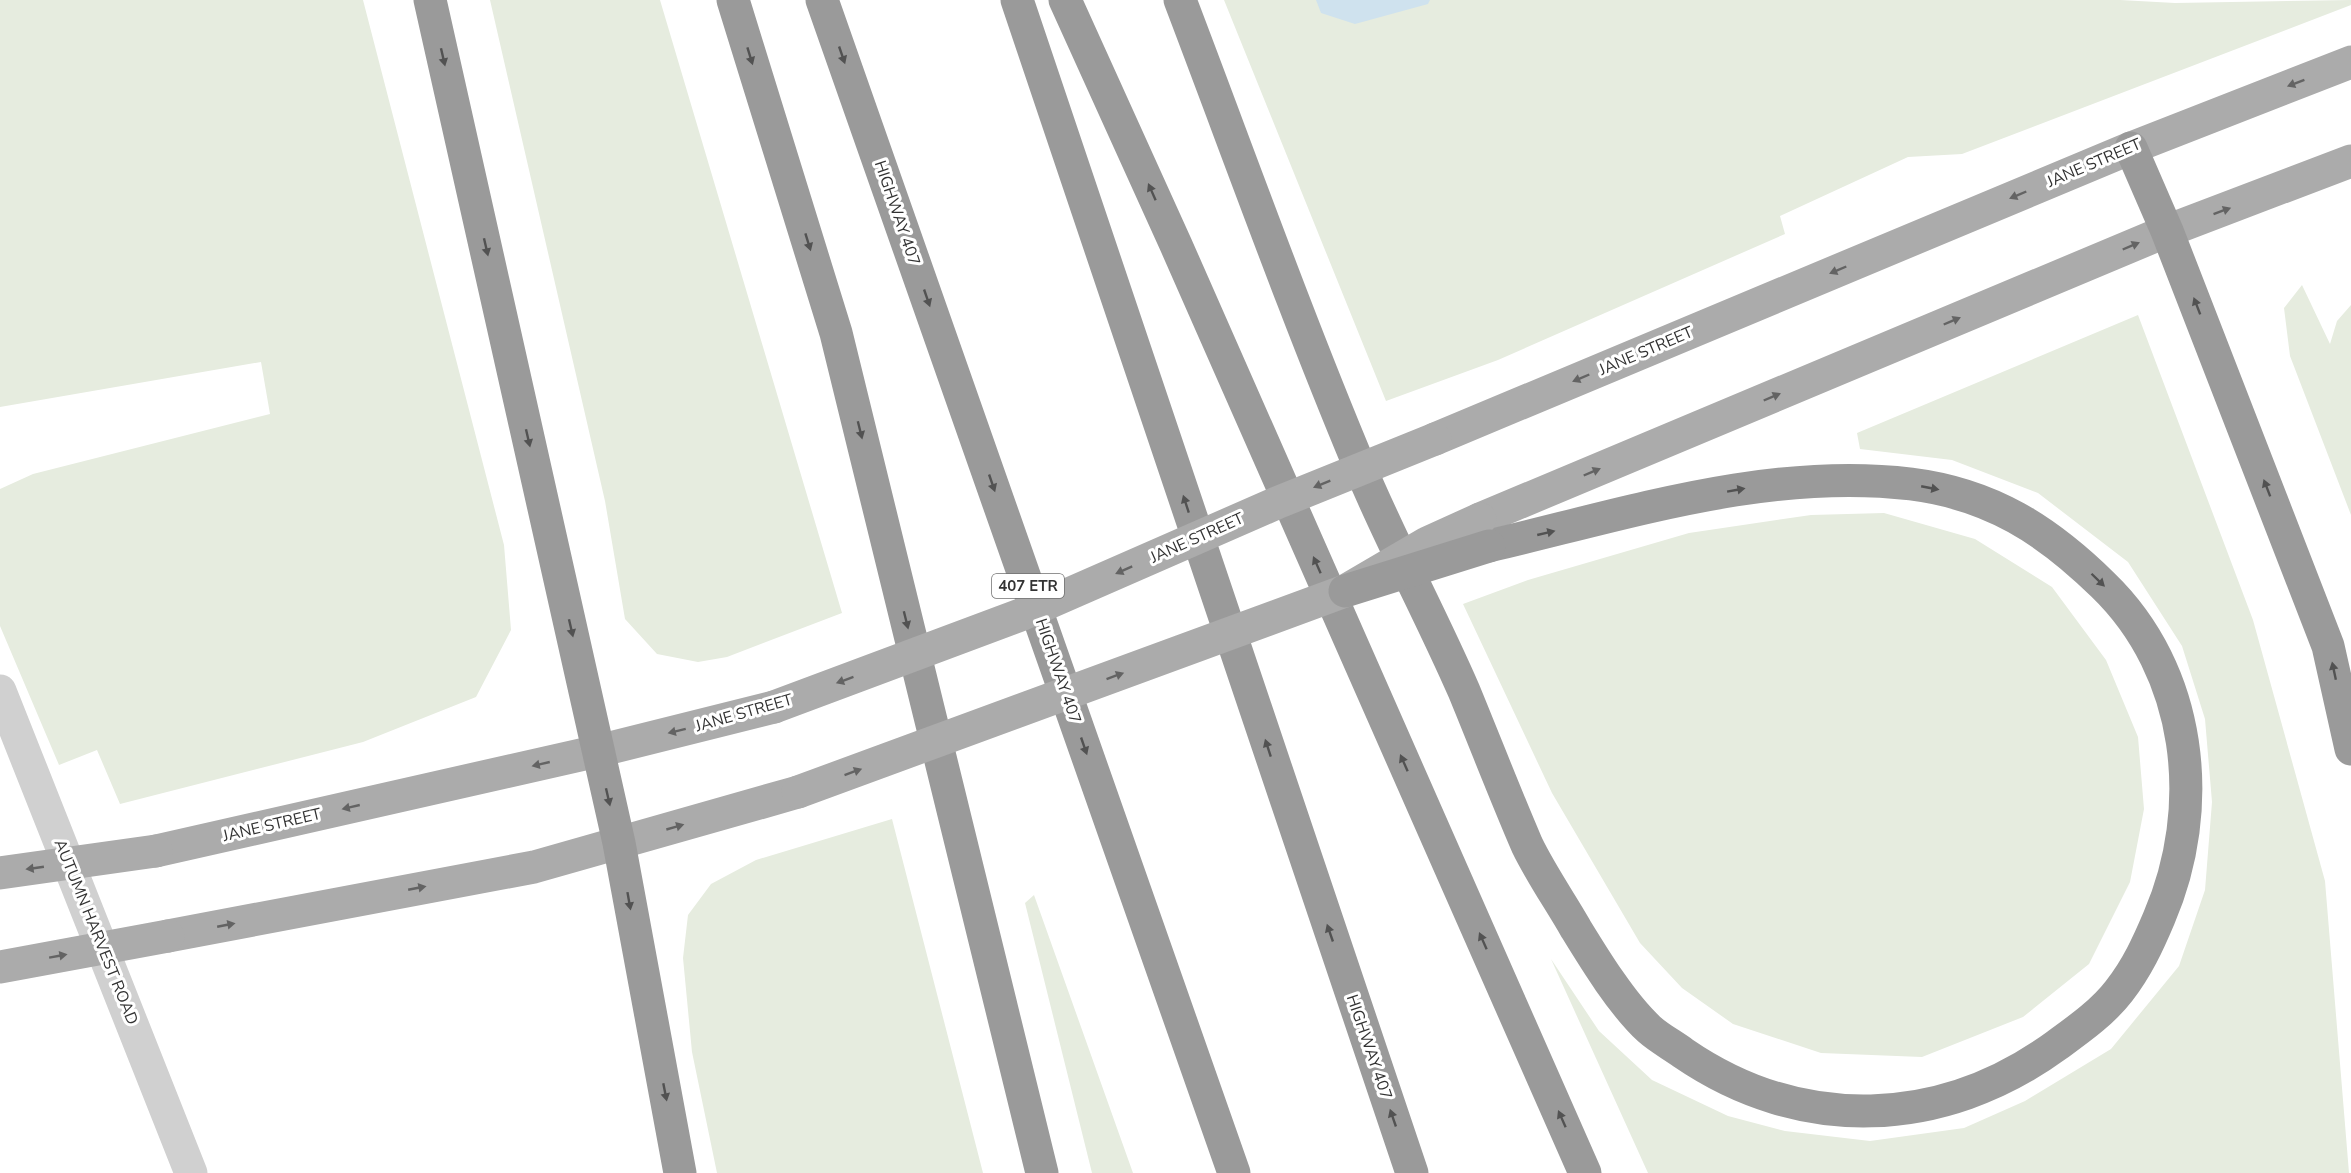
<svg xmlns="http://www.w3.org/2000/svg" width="2351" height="1173" font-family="'Nunito Sans',sans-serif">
<rect width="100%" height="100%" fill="#fff"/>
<path fill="#e6ecdf" d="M0,0H363L504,545L511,630L476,697L363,742L120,804L97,750L59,765L0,626V489L33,474L270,414L261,362L0,407Z
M490,0H660L842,613L727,657L698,662L657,654L625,619L605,501Z
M1224,0H2120L2175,3L2351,0V5L1962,154L1908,157L1780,216L1785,234L1498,360L1386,401Z
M2302,285L2330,344L2337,321L2351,305V515L2290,356L2284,308Z
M2138,315L2253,620L2325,881L2349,1173H1648L1551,959L1599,1031L1652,1080L1728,1116L1785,1131L1870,1141L1964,1128L2025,1101L2111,1049L2179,966L2205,890L2212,802L2205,719L2182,646L2128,562L2038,493L1952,460L1860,449L1857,433Z
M1884,513L1975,539L2052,587L2106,660L2138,737L2144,809L2130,882L2089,964L2023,1017L1922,1057L1821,1053L1733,1024L1682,988L1640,943L1552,793L1463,604L1528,580L1689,533L1811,515Z
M892,819L983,1173H717L692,1052L683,958L688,915L711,884L756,860Z
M1034,895L1133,1173H1092L1025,903Z"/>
<path fill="#cfe2ee" d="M1316,0H1430L1428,4L1355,24L1321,13Z"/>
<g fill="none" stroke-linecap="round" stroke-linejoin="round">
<path stroke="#d0d0d0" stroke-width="33" d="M0,691L191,1173"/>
<path stroke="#ababab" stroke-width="33" d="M1435,439L2131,148L2351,62
M1480,519L2167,231L2351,161
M156,851L598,751L774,707
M168,936L534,867L798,792"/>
<path stroke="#9a9a9a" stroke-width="33" d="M430,0L619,843L680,1173
M733,0L836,333L1042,1173
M822,0L1234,1173
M1017,0L1412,1173
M1065,0L1176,245L1585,1173
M1180,0C1239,155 1295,312 1359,465C1391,542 1431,615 1464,691C1485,742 1505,794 1527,845C1541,874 1560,901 1576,929C1595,960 1622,1004 1649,1029C1659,1038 1672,1045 1683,1053C1801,1134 1942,1129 2057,1045C2079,1029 2103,1012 2119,991C2137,968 2148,944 2159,918C2207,807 2192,671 2103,585C2047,530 1991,494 1911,484C1768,467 1626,514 1489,546
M2131,148L2167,231L2328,646L2351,749"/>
<path stroke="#ababab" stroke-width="33" d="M774,707L1023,614L1279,502L1435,439
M798,792L1345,591L1427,543L1480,519
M0,873L156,851
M0,967L168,936"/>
<path stroke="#9a9a9a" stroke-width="33" d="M1345,591L1489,546"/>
</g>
<defs><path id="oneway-solid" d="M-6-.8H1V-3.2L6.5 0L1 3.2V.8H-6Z" transform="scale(1.5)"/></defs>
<g fill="#525252">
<use href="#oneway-solid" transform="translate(842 55) rotate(71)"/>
<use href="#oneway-solid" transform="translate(750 56) rotate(73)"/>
<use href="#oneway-solid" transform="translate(443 57) rotate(77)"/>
<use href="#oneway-solid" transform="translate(1152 192) rotate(-114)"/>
<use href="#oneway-solid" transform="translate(808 242) rotate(73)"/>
<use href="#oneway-solid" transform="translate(486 247) rotate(77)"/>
<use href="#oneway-solid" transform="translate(927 298) rotate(71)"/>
<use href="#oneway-solid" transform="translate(2197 306) rotate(-111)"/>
<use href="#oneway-solid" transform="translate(860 430) rotate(76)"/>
<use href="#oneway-solid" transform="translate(528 438) rotate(77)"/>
<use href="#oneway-solid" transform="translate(992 483) rotate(71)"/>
<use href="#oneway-solid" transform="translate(1930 488) rotate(11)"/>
<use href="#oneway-solid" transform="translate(2267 488) rotate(-111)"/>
<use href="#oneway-solid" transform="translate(1736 490) rotate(-10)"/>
<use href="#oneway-solid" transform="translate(1186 504) rotate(-108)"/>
<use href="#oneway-solid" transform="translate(1546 533) rotate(-13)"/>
<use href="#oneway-solid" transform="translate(1317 565) rotate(-114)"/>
<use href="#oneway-solid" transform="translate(2098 580) rotate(44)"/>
<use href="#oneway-solid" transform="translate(906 620) rotate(76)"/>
<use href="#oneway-solid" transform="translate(571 628) rotate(77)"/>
<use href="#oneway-solid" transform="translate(2334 671) rotate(-102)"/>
<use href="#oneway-solid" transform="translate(1084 746) rotate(71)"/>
<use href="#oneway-solid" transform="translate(1268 748) rotate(-108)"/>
<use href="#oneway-solid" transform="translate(1404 763) rotate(-114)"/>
<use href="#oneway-solid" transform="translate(608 797) rotate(77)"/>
<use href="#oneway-solid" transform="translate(629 901) rotate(80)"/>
<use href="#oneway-solid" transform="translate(1330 933) rotate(-109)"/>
<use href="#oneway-solid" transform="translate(1483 941) rotate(-114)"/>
<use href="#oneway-solid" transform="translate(665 1092) rotate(79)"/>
<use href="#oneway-solid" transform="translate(1393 1118) rotate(-109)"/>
<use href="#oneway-solid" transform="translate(1562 1119) rotate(-114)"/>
</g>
<g fill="#636363">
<use href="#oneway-solid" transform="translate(2296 83) rotate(159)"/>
<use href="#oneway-solid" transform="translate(2018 195) rotate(157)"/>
<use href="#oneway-solid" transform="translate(2222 211) rotate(-20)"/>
<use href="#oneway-solid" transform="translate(2131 246) rotate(-23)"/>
<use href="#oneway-solid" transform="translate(1838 270) rotate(157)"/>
<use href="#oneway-solid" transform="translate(1952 321) rotate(-23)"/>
<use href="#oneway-solid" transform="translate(1581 378) rotate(157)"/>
<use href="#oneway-solid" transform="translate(1772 397) rotate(-23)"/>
<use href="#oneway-solid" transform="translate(1592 472) rotate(-23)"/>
<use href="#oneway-solid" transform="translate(1322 484) rotate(158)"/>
<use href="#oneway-solid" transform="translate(1124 570) rotate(156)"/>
<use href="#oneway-solid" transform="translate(1115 676) rotate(-20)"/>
<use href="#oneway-solid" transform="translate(845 680) rotate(160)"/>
<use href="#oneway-solid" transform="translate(677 731) rotate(166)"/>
<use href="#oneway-solid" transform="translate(541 764) rotate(167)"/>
<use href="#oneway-solid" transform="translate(853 772) rotate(-20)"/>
<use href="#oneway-solid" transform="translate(351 807) rotate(167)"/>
<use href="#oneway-solid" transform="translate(675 827) rotate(-16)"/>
<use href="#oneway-solid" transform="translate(35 868) rotate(172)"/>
<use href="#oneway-solid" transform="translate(417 888) rotate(-11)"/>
<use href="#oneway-solid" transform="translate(226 925) rotate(-11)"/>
<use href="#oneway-solid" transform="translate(58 956) rotate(-10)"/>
</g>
<g text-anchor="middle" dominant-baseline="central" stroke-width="6" stroke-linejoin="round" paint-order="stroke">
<rect fill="#fff" stroke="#707070" stroke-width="1.5" x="992" y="574" width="72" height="24" rx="4.5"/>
<g font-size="15" font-weight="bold" fill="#333">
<text x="1028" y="586">407 ETR</text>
</g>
<g font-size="16" fill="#333" stroke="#fff">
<text transform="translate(2094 163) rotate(-23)">JANE STREET</text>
<text transform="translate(897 213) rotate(71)">HIGHWAY 407</text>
<text transform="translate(1646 351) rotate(-23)">JANE STREET</text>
<text transform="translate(1197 538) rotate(-24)">JANE STREET</text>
<text transform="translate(1058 671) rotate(71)">HIGHWAY 407</text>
<text transform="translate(744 713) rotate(-16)">JANE STREET</text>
<text transform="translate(272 825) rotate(-13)">JANE STREET</text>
<text transform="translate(96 932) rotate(68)">AUTUMN HARVEST ROAD</text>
<text transform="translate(1369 1047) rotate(71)">HIGHWAY 407</text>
</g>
</g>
</svg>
